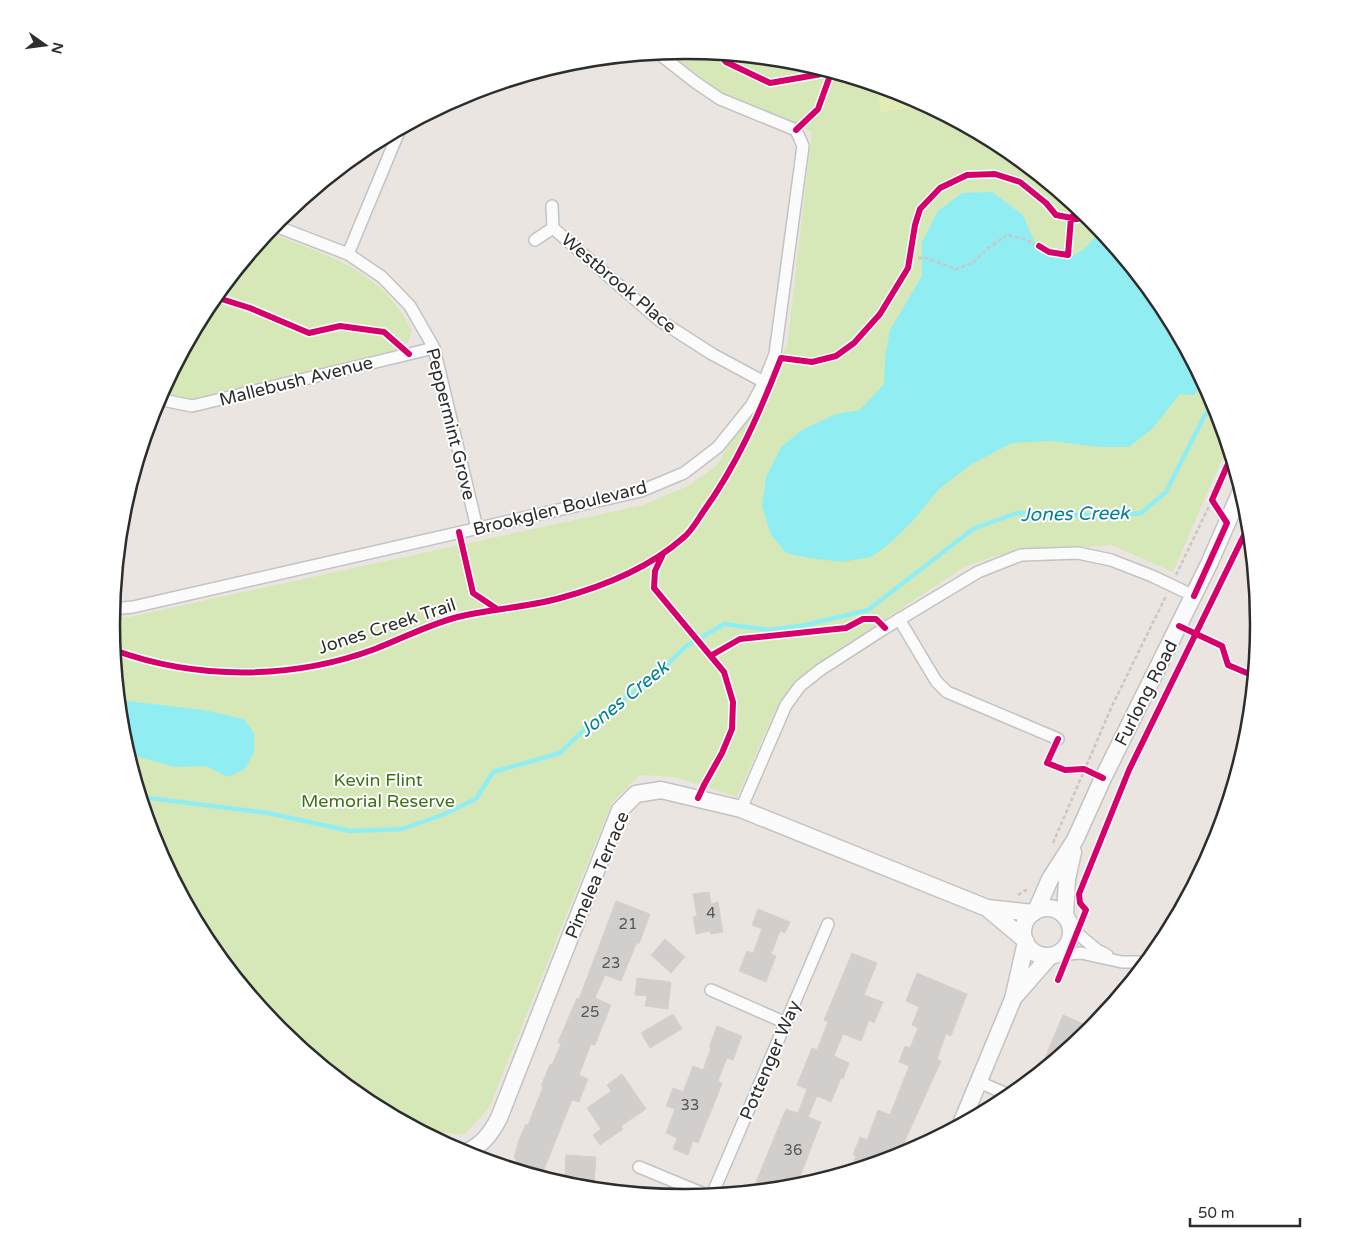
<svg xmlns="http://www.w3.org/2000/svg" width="1370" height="1248" font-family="'Varela Round',sans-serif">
<rect width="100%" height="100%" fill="#ebe5e2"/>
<path fill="#d6e8b8" d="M685,50L797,61L905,94L1004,147L1091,218L1162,305L1215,405L1229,450L1220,464L1173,572L1111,545L999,555L966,566L830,655L796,681L772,717L737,797L675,777L640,775L612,802L489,1108L464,1135L437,1132L392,1115L366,1101L279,1030L208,943L155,843L122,736L112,618L129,617L643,505L688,486L717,465L787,346L812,132L726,96L668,52Z
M267,232C328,256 381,268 412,331L408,342L400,349L192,400L161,393L208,305Z"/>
<path fill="#e4ecb5" d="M878,86L905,94L919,101V106L881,113Z"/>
<path fill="#90eef3" d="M992,192L1023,215L1039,252C1072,264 1080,255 1101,230L1162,305L1204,384L1194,395L1180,394L1152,429L1129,447H1099L1052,441L1012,443L972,464L939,489L912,522L888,545L871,557L842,562L809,558L786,553L771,535L762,506L766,477L781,447L802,430L836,414L860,410L884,384L885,358L890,330L922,276V242L938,211L962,193Z
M118,700L204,710L244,719L254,733V752L245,769L228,777L206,766L175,767L128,754L122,736Z"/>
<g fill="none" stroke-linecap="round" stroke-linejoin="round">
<path stroke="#90eef3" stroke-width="4.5" d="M141,797L268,813L350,831L402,829L442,815L476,799L493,772L560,753L598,716L649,682L685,647L724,624L770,630L806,625L868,610L973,529L1017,513L1113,516L1141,513L1166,492L1205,415L1214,403"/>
</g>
<path fill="#d2cecb" stroke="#d6d1ce" d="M709,892L711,904L718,902L723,932L711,934L710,931L696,934L693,917L697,916L693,894Z
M616,901L650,914L639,944L637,942L621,981L605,975L595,998L611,1005L595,1045L591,1044L579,1075L588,1079L579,1102L572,1100L541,1177L513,1169L517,1160L514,1158L519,1140L526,1124L528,1125L543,1087L541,1086L550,1064L552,1065L561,1044L558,1042L577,998L579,999Z
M758,909L790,922L785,933L780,931L771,954L776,956L766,982L739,971L747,951L753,953L762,929L752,925Z
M665,939L685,957L671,973L651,955Z
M852,953L877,963L864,995L883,1002L874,1023L869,1020L861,1041L843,1034L834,1056L849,1063L843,1079L841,1078L831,1102L817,1096L808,1117L821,1122L796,1187L774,1189L756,1182L786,1109L798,1113L807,1089L797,1085L812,1048L817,1050L828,1022L824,1020Z
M917,973L967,994L951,1036L946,1034L937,1059L941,1061L898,1156L850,1171L856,1155H853L860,1137L867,1140L878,1110L890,1115L909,1066L899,1062L905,1046L910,1048L918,1028L912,1025L919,1007L906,1001Z
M637,978L671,982L668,1009L645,1006L647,996L635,995Z
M673,1014L682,1029L650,1048L641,1033Z
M1063,1015L1086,1025L1080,1038L1039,1072Z
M717,1026L742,1036L733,1060L727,1058L718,1081L722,1083L718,1094L698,1143L693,1141L688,1155L673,1149L677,1138L666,1133L675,1109L666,1106L673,1088L683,1092L693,1066L703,1070L711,1048L709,1047Z
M622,1074L646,1109L621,1126L623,1129L600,1145L593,1135L601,1129L587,1108L611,1091L607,1085Z
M566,1155L596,1157L594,1185L582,1184V1177L565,1176Z"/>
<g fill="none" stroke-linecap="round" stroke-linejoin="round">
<g stroke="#c4c3c4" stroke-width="14">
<path id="street" d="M273,225L348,254L382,277L410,306L434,348L477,528
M553,228L659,320L712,354L764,382
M535,240L553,228L552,206
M348,254L400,129
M158,399L192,406L434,348
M112,609L133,607L641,491L684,473L718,447L751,406L764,382L775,354L803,146L796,130L720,99L695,82L658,53
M899,619L936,681L947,692L1058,739
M741,809L786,705L800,686L820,670L885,628L978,572L1021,555L1078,553L1111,560L1152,576L1194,596
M1071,928L1097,950L1107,955
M1053,955L1081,953L1122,962H1146
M711,990L786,1023
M979,1082L1011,1096
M639,1167L709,1196
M712,1195L828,924"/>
</g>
<g stroke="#c4c3c4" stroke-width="19">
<path id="secondary" d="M987,908L1024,939
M1023 932a24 24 0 1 1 48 0a24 24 0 1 1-48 0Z
M1036,911L1050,879L1075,840L1103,778L1209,564L1241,491
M1065,916L1067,879L1073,852
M1016,995L1050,956
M961,1124L1013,999L1026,942
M463,1153C480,1148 491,1134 499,1118L620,810L636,794L661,790L741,809L987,908L1033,913"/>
</g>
<path stroke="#c8c7c6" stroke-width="2.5" stroke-dasharray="4 2.5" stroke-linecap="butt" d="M918,258H926L956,269L973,263L987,249L1007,235L1027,240L1039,246
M1176,575L1212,500
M1053,843L1112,706L1166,596
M1018,895L1028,889"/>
<use href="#street" stroke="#fcfbfb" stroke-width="11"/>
<use href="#secondary" stroke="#fcfbfb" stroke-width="16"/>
<g stroke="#fff" stroke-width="9">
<path id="cycleway" d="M718,53L726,62L770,83L833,72
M796,130L818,109L831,73
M1039,246L1049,252L1068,255L1071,218L1079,209
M215,297L250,308L309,333L340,326L384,332L409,354
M459,532L473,593L497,609
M663,554L655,571L654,588L724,672L733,702L732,729L722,753L704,785L698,798
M1194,596L1227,523L1212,500L1231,457
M1179,626L1222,646L1228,665L1254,676
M114,650C196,680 292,680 375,649C404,638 431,623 462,616C493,609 526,607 557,599C602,587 648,569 683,538C691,532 697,521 703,512C737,465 760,412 781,358L812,362L836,356L854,343L880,314L908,268L915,225L920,209L940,188L967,175L995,174L1020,182L1046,203L1056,215L1077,219L1088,216
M712,655L740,639L846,628L863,619H876L885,628
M1058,739L1047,763L1065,770L1084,769L1103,778
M1058,980L1086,910L1080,903L1079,894L1129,770L1249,525"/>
</g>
<use href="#cycleway" stroke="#d6006c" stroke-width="6"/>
</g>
<g text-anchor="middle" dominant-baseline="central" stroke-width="4" stroke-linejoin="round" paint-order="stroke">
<g font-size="15" fill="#575655">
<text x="711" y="913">4</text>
<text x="628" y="924">21</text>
<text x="611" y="963">23</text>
<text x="590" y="1012">25</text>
<text x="690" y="1105">33</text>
<text x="793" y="1150">36</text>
</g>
<g font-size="18" fill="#2d2d2d" stroke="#fff">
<text transform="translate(619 283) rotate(40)">Westbrook Place</text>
<text transform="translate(296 381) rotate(-14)">Mallebush Avenue</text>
<text transform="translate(451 424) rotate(76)">Peppermint Grove</text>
<text transform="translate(560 508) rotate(-14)">Brookglen Boulevard</text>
<text transform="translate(387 626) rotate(-18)">Jones Creek Trail</text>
<text transform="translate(1146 693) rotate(-63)">Furlong Road</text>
<text transform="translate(597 875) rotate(-67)">Pimelea Terrace</text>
<text transform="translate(770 1060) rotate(-67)">Pottenger Way</text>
</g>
<g font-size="18" fill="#3c7214" stroke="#fff">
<text x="378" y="780">Kevin Flint<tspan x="378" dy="21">Memorial Reserve</tspan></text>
</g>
<g font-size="19" font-style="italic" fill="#038295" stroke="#fff">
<text transform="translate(1075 514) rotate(-1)">Jones Creek</text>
<text transform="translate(624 699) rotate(-39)">Jones Creek</text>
</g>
</g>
<path d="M0 0H1370V1248H0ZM120 624a565 565 0 1 1 1130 0a565 565 0 1 1-1130 0Z" fill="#fff" fill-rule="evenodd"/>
<path fill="none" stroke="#2d2d2d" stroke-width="2.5" d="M120 624a565 565 0 1 1 1130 0a565 565 0 1 1-1130 0Z"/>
<g transform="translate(45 45) rotate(104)" stroke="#ffffff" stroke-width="4" paint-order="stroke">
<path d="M0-4L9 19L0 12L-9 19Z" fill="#2d2d2d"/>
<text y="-8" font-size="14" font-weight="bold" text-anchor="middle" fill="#2d2d2d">N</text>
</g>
<path d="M1190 1218v8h110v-8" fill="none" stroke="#2d2d2d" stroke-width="2.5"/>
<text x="1198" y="1218" font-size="15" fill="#2d2d2d" stroke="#ffffff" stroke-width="4" paint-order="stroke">50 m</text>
</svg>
